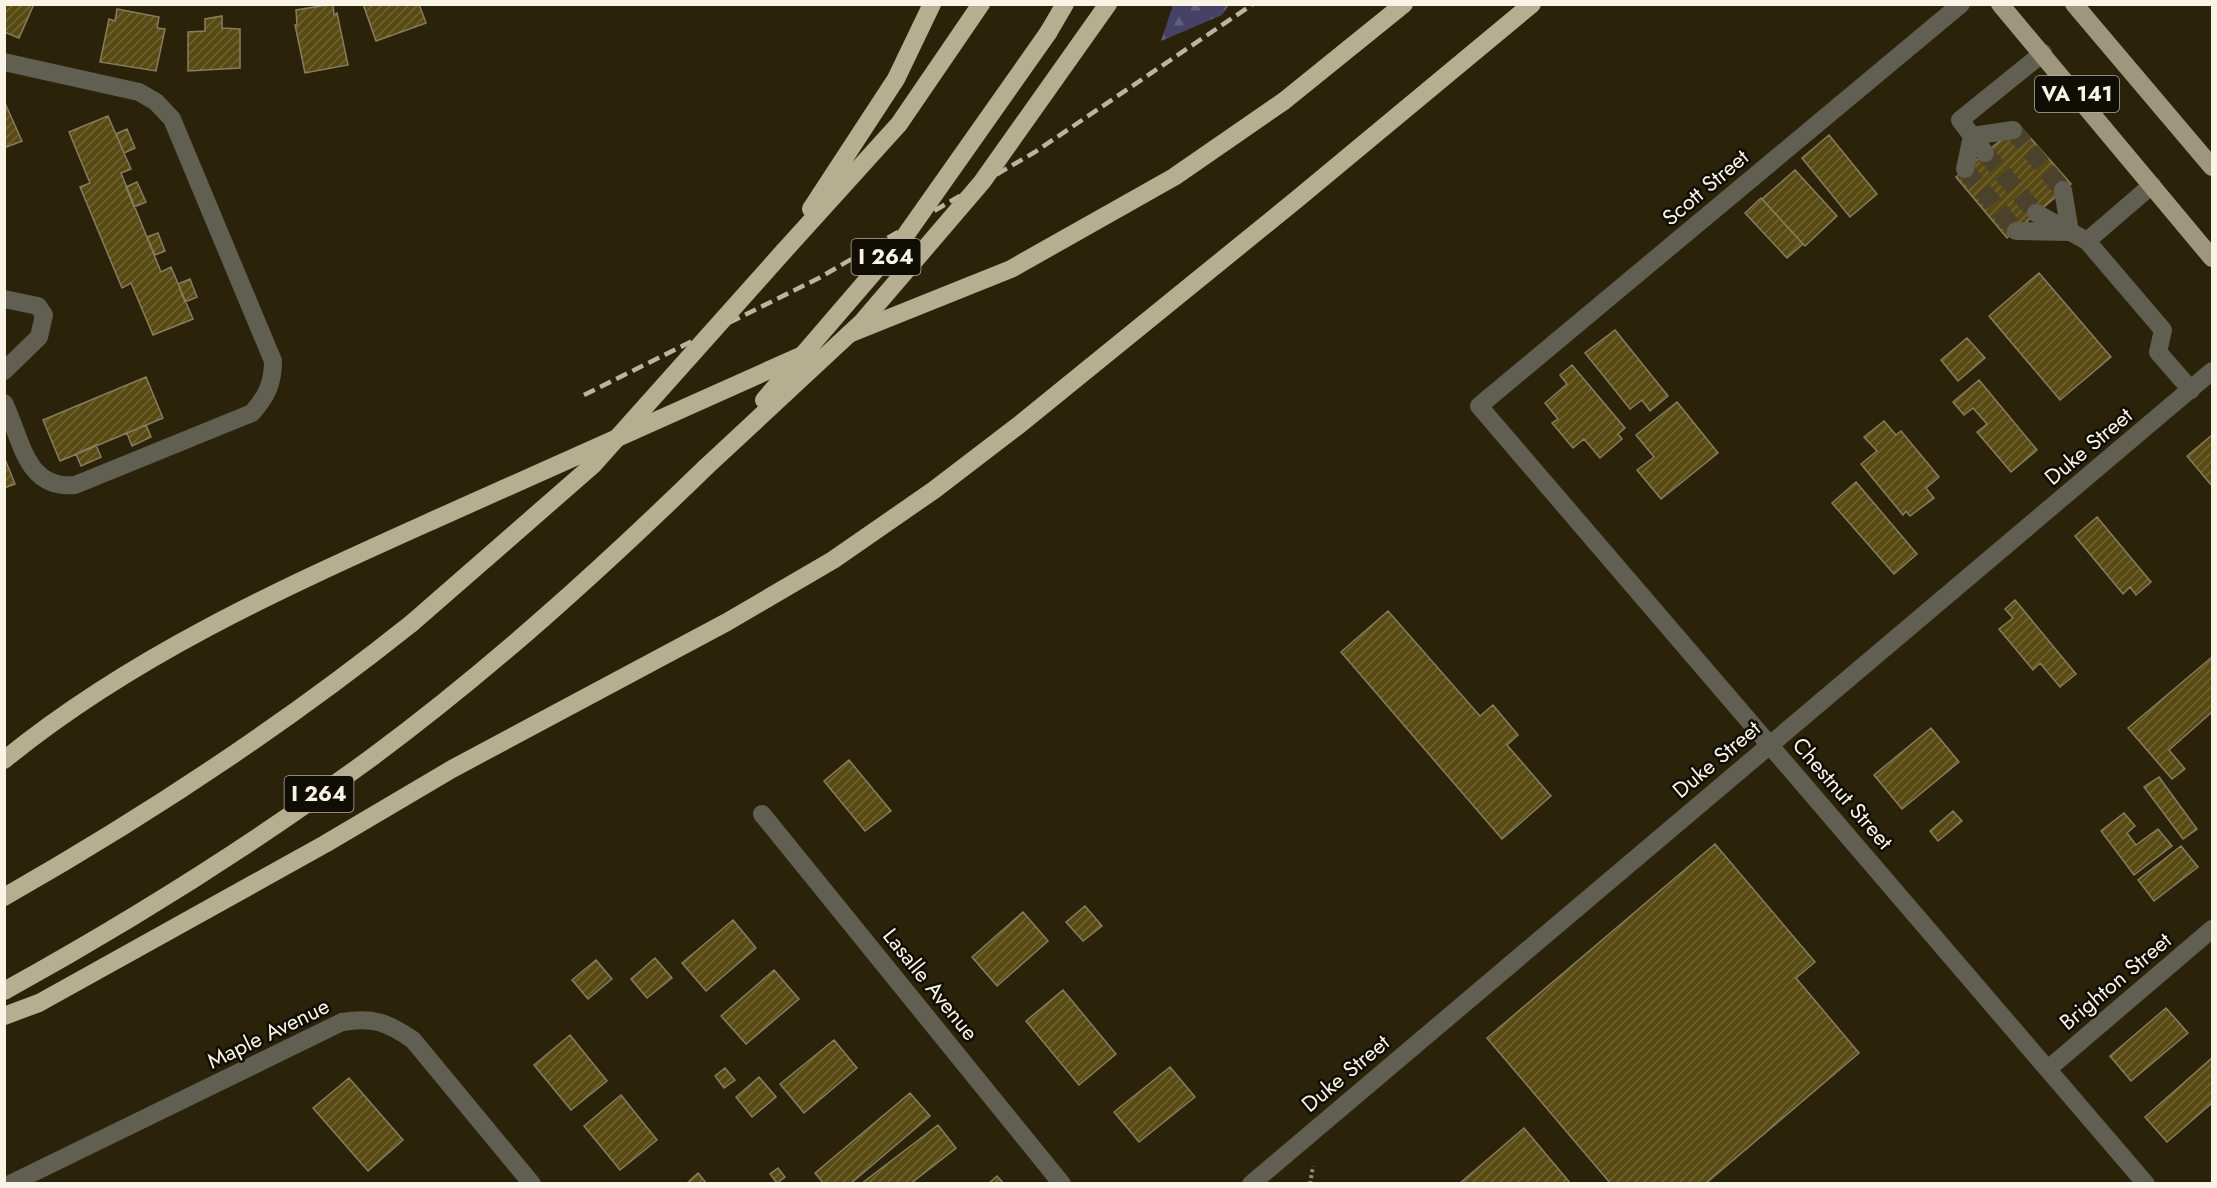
<svg xmlns="http://www.w3.org/2000/svg" width="2217" height="1188" font-family="Jost,sans-serif">
<defs>
<pattern id="forest-firs" width="22" height="20" patternUnits="userSpaceOnUse" patternTransform="scale(1.5)"><rect width="22" height="20" fill="#464166"/><path d="M5 1l3.5 6h-7zM16 11l3.5 6h-7z" fill="#615d7c"/></pattern>
<pattern id="building-hatch" width="6" height="6" patternUnits="userSpaceOnUse" patternTransform="scale(1.5)"><rect width="6" height="6" fill="#594a13"/><path d="M-1 1l2-2M0 6l6-6M5 7l2-2" fill="none" stroke="#726535"/></pattern>
</defs>
<rect width="100%" height="100%" fill="#2b2309"/>
<path fill="url(#forest-firs)" d="M1173,5V4L1229,5L1222,15L1161,41Z"/>
<path fill="url(#building-hatch)" stroke="#867d61" stroke-width="1.5" d="M4,4H34L19,38L4,32Z
M333,4L334,15L337,13L348,65L305,73L295,25H297L296,10Z
M363,4H419L426,23L376,41Z
M117,9L159,17L157,28L165,29L156,71L100,62L109,19L115,21Z
M222,16V28L240,29V68L188,71V32L205,31V19Z
M4,101L22,141L4,148Z
M108,116L131,169L121,173L161,272L171,267L193,319L153,335L131,283L122,288L80,187L90,183L69,132Z
M2019,125L2071,184L2007,238L1956,177Z
M127,129L135,148L124,153L116,134Z
M1829,135L1877,194L1850,217L1802,158Z
M1795,170L1837,216L1805,246L1762,199Z
M137,182L146,202L134,207L126,187Z
M1761,198L1803,244L1787,258L1745,213Z
M158,233L165,251L155,255L147,237Z
M2039,273L2111,357L2060,400L1989,316Z
M190,279L197,297L185,302L178,284Z
M1615,330L1668,396L1650,411L1642,400L1630,409L1585,353Z
M1967,338L1985,358L1958,381L1941,360Z
M1572,365L1625,428L1618,434L1622,439L1600,458L1584,439L1573,448L1552,423L1558,419L1545,403L1567,384L1560,375Z
M146,377L163,418L60,461L43,420Z
M1979,380L2037,450L2011,472L1977,432L1987,424L1973,408L1964,415L1953,402Z
M1677,402L1718,453L1661,499L1637,470L1654,457L1636,435Z
M1884,421L1896,435L1901,431L1939,477L1926,488L1934,498L1910,516L1906,511L1903,515L1861,464L1877,451L1864,437Z
M146,425L151,437L132,446L127,433Z
M2212,435V486L2187,456Z
M96,445L101,457L81,466L76,454Z
M4,457L15,484L4,488Z
M1856,482L1917,554L1894,574L1832,503Z
M2097,517L2151,582L2136,595L2130,587L2123,594L2075,536Z
M2015,600L2076,674L2060,687L2040,663L2033,670L1999,629L2013,618L2005,609Z
M1388,611L1480,716L1493,705L1518,735L1507,745L1551,796L1502,839L1341,652Z
M2212,657V712L2169,750L2185,769L2172,779L2128,728Z
M1931,728L1959,762L1902,809L1874,775Z
M849,760L891,811L865,831L824,781Z
M2159,777L2197,829L2183,839L2144,787Z
M1953,811L1962,821L1938,841L1930,831Z
M2124,813L2135,826L2127,833L2136,845L2158,829L2172,846L2134,875L2101,831Z
M1715,844L1815,962L1796,978L1859,1053L1705,1184H1611L1487,1038Z
M2181,846L2198,867L2154,901L2138,880Z
M1085,906L1102,926L1083,941L1066,922Z
M1023,912L1048,941L997,986L972,957Z
M733,920L756,948L706,991L682,963Z
M655,958L672,978L647,998L631,979Z
M596,960L612,979L588,999L572,980Z
M774,970L799,999L746,1044L721,1016Z
M1063,990L1116,1054L1079,1085L1026,1021Z
M2166,1008L2188,1033L2131,1081L2110,1056Z
M570,1035L607,1081L571,1110L534,1065Z
M834,1040L857,1068L804,1113L780,1084Z
M2212,1058V1103L2167,1142L2145,1117Z
M1170,1067L1195,1097L1139,1142L1114,1112Z
M725,1068L735,1080L724,1088L715,1076Z
M759,1077L776,1097L752,1117L736,1097Z
M349,1078L403,1140L368,1171L313,1108Z
M910,1093L930,1116L850,1184H824L815,1173Z
M621,1095L657,1140L620,1170L584,1126Z
M938,1125L956,1148L910,1184H861Z
M1524,1128L1571,1184H1459Z
M778,1168L785,1177L777,1183L770,1174Z
M698,1173L707,1184H686Z
M997,1176L1004,1184H988Z"/>
<g fill="none" stroke-linecap="round" stroke-linejoin="round">
<path stroke="#4a422a" stroke-width="18" stroke-dasharray="18 9" stroke-linecap="butt" d="M2013,130L2063,190
M1985,153L2036,213
M1965,169L2016,231"/>
<path stroke="#918b76" stroke-width="4" stroke-dasharray="3 3" stroke-linecap="butt" d="M1310,1184L1313,1166"/>
<path stroke="#615e52" stroke-width="18" d="M1961,4L1479,406L2146,1184
M4,62L139,92L156,102L172,119L273,361C273,383 267,396 252,413L75,485C25,490 22,439 4,403
M1985,153L1960,120L2043,53
M1965,169L1972,136L2013,130
M2063,190L2070,232
M2036,213L2087,241L2163,330L2158,352L2191,390
M2016,231L2068,232
M2087,241L2152,185
M4,299L38,306L44,315L39,337L4,371
M762,814L1062,1184
M2048,1069L2212,929
M10,1184L342,1022C373,1017 387,1022 413,1040L532,1184
M1251,1184L2212,371"/>
<path stroke="#9e977e" stroke-width="18" d="M2000,4L2212,258
M2074,4L2212,167"/>
<path stroke="#b6ae90" stroke-width="18" d="M1048,33L1065,4
M811,209L896,79L932,4
M784,251L899,124L981,4
M849,334L1011,269L1174,177L1284,101L1404,4
M4,760C134,654 285,587 436,519C559,464 682,409 805,354
M4,897C148,815 283,726 412,623
M4,991C131,921 255,843 371,758C490,670 600,570 706,467
M4,1016L39,1003L325,844L452,769L727,622L833,560L934,490L1019,425L1296,200L1532,4"/>
<path stroke="#bab4a2" stroke-width="4.5" stroke-dasharray="12 6" stroke-linecap="butt" d="M584,395L819,278L1035,152L1253,4"/>
<path stroke="#b6ae90" stroke-width="18" d="M764,400L905,236L1048,33
M706,467L862,322L982,182L1108,4
M412,623L593,465L784,251"/>
</g>
<g text-anchor="middle" dominant-baseline="central" stroke-width="5" stroke-linejoin="round" paint-order="stroke">
<g fill="#100d04" stroke="#b3afa2" stroke-width="1.5">
<rect x="2035" y="76" width="84" height="36" rx="4.5"/>
<rect x="851.5" y="239" width="69" height="36" rx="4.5"/>
<rect x="284.5" y="776" width="69" height="36" rx="4.5"/>
</g>
<g font-size="21" font-weight="bold" fill="#f9f4e5">
<text x="2077" y="94">VA 141</text>
<text x="886" y="257">I 264</text>
<text x="319" y="794">I 264</text>
</g>
<g font-size="22" fill="#f9f4e5" stroke="#100d04">
<text transform="translate(1705 187) rotate(-40)">Scott Street</text>
<text transform="translate(2088 446) rotate(-40)">Duke Street</text>
<text transform="translate(1716 759) rotate(-40)">Duke Street</text>
<text transform="translate(1843 793) rotate(49)">Chestnut Street</text>
<text transform="translate(2115 981) rotate(-40)">Brighton Street</text>
<text transform="translate(931 984) rotate(51)">Lasalle Avenue</text>
<text transform="translate(268 1033) rotate(-26)">Maple Avenue</text>
<text transform="translate(1345 1073) rotate(-40)">Duke Street</text>
</g>
</g>
<rect width="2217" height="1188" fill="none" stroke="#f9f4e5" stroke-width="12"/>
</svg>
